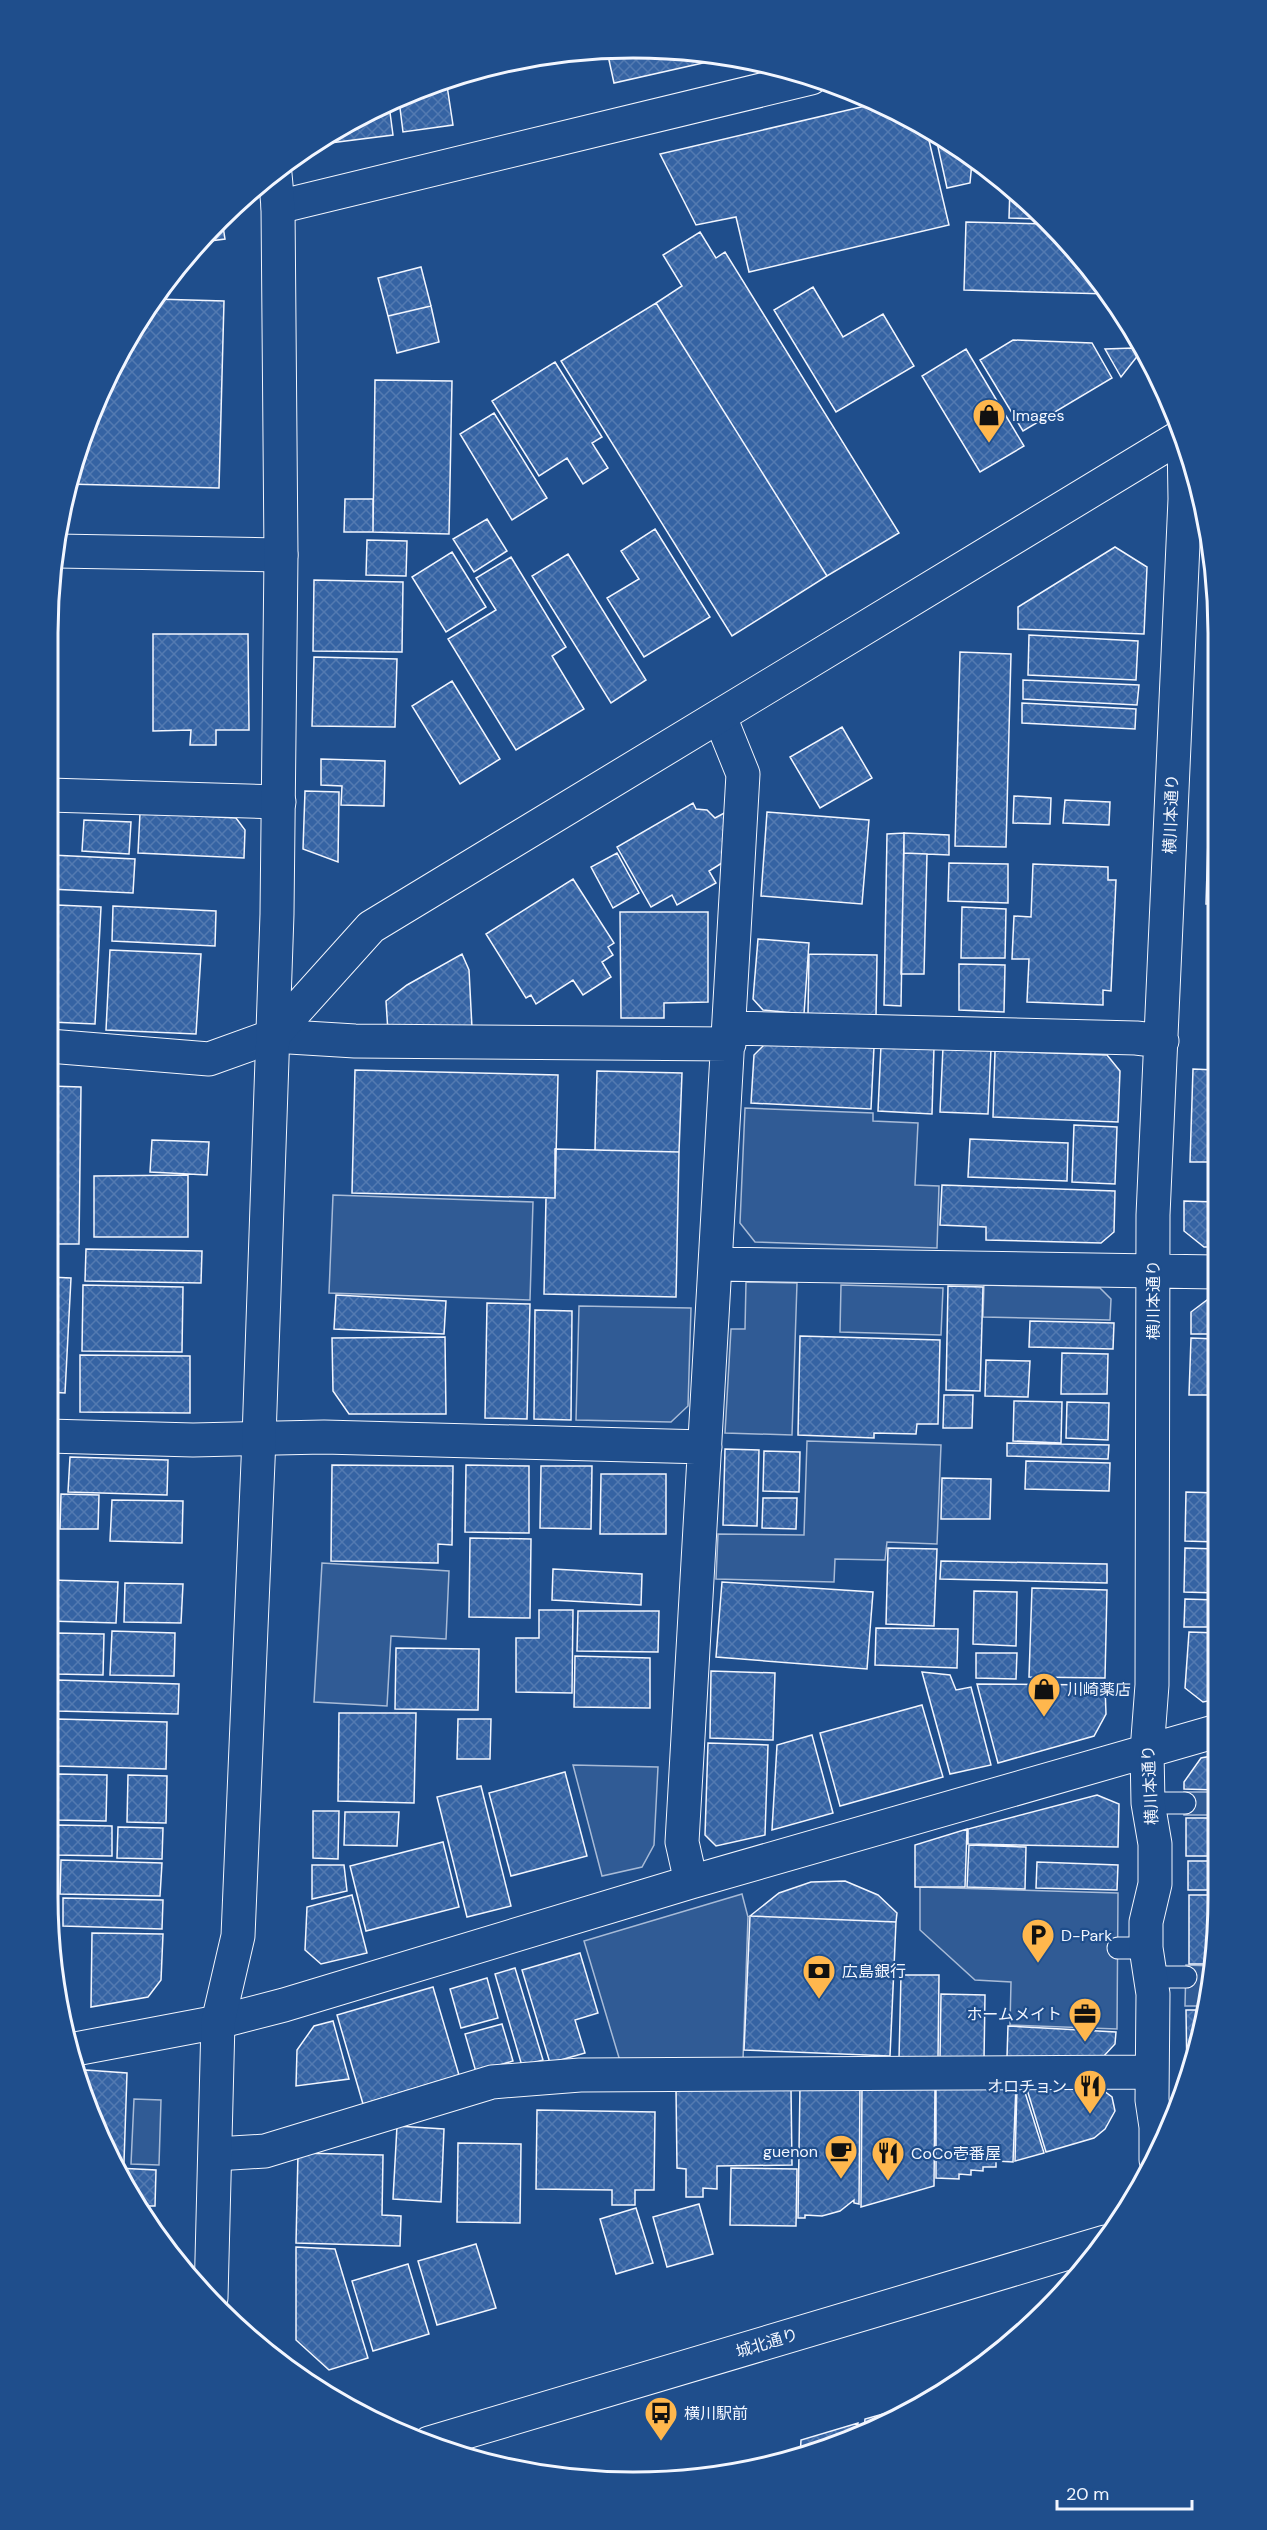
<svg xmlns="http://www.w3.org/2000/svg" width="1267" height="2530" font-family="'DM Sans','Noto Sans JP',sans-serif">
<defs>
<pattern id="building-cross-hatch" width="8" height="8" patternUnits="userSpaceOnUse" patternTransform="scale(1.5)"><rect width="8" height="8" fill="#3563a3"/><path d="M0 0l8 8M0 8l8-8" fill="none" stroke="#537ab1"/></pattern>
</defs>
<rect width="100%" height="100%" fill="#1f4e8c"/>
<path fill="#305b95" stroke="#a8bbd7" stroke-width="1.5" d="M745,1108L873,1113V1121L918,1123L915,1185L939,1186L937,1248L755,1242L740,1223Z
M333,1195L533,1202L530,1300L329,1293Z
M746,1282L797,1283L792,1435L725,1433L731,1329H745Z
M841,1285L943,1288L941,1335L840,1332Z
M984,1285L1100,1288L1111,1299L1110,1320L983,1317Z
M579,1306L691,1308L688,1406L671,1422L576,1420Z
M807,1441L941,1445L937,1544L887,1542L885,1560L835,1559L834,1582L716,1579L718,1534L804,1535Z
M322,1563L449,1571L446,1639L391,1636L387,1706L314,1702Z
M573,1765L658,1767L654,1845L642,1867L602,1876Z
M1184,1792H1217V1815H1184Z
M920,1887L1118,1893L1117,2029L1010,2025L1011,1982L975,1980L920,1930Z
M742,1894L748,1917L743,2060L620,2061L584,1941Z
M1186,1965L1213,1966L1206,2006H1185Z
M134,2099L161,2100L159,2165L131,2164Z"/>
<path fill="url(#building-cross-hatch)" stroke="#f2f6ff" stroke-width="1.5" d="M671,49L725,58L614,83L607,51Z
M446,79L453,125L403,132L399,100Z
M878,103L892,108L927,132L949,225L749,272L736,217L696,225L660,154Z
M389,105L393,135L314,145L340,127Z
M936,138L972,162L970,183L947,188Z
M1010,187L1019,193L1042,219L1009,218Z
M222,220L225,239L202,242Z
M966,222L1047,224L1108,294L964,290Z
M700,232L716,258L725,252L899,533L827,576L656,303L682,286L663,255Z
M421,267L431,306L388,316L378,278Z
M813,287L843,337L883,314L914,366L836,412L774,310Z
M155,299L224,301L219,488L68,484L108,375Z
M656,303L827,576L732,636L561,361Z
M431,306L439,342L397,353L388,316Z
M1013,340L1092,343L1112,378L1023,431L980,360Z
M1134,348L1139,354L1121,377L1105,349Z
M966,349L1024,446L980,472L922,376Z
M555,362L602,437L592,443L608,468L583,484L567,458L539,476L492,401Z
M375,380L452,381L449,534L373,532Z
M494,413L547,498L512,520L460,434Z
M345,499H373V532H344Z
M487,519L507,551L474,572L453,539Z
M655,529L710,617L644,657L607,598L639,579L621,551Z
M367,540L407,541L406,576L366,575Z
M1115,547L1147,567L1144,634L1018,629V607Z
M452,552L486,607L446,632L412,577Z
M568,554L646,680L611,703L532,576Z
M511,557L566,647L552,656L584,709L516,750L448,639L496,610L476,578Z
M314,580L403,582L402,652L313,651Z
M153,634H248L249,730H216V745H190L191,730L153,731Z
M1029,635L1138,641L1136,680L1028,675Z
M960,652L1011,654L1006,847L955,846Z
M314,657L397,659L395,727L312,726Z
M1023,680L1139,685L1137,705L1023,699Z
M452,681L500,759L460,784L412,706Z
M1022,703L1136,709L1135,729L1022,723Z
M842,727L872,778L820,808L790,757Z
M321,759L385,761L384,806L341,805L342,786L321,785Z
M305,791L339,792L338,862L303,849Z
M1014,796L1051,798L1050,824L1013,823Z
M1065,800L1110,802L1109,825L1063,823Z
M693,803L696,809L707,810L715,818L726,812L722,863L709,871L716,883L677,905L672,895L651,907L617,847Z
M767,812L869,820L862,904L761,896Z
M140,813L236,818L245,830L244,858L138,853Z
M84,820L131,822L129,854L82,851Z
M904,833L901,1006L884,1005L887,834Z
M904,833L949,835V855L904,853Z
M1208,839H1215V904H1206Z
M617,853L639,893L613,908L591,867Z
M904,853L927,854L924,974H901Z
M51,855L135,859L133,893L49,889Z
M949,863L1008,864V903L948,901Z
M1033,864L1108,867V880H1116L1111,991L1103,990V1005L1027,1002L1029,959H1012L1014,916L1031,917Z
M573,879L614,943L608,947L613,955L602,962L611,977L583,995L573,980L536,1004L531,995L526,998L486,934Z
M57,905L101,907L95,1024L51,1022Z
M113,906L216,911L215,946L112,941Z
M962,907L1006,909L1005,958H961Z
M620,912H708V1002L664,1003V1018H621Z
M758,939L809,943L804,1014L763,1010L753,999Z
M110,950L201,954L196,1034L106,1030Z
M462,954L469,970L472,1028L388,1032L386,1001L407,985Z
M809,954L877,955L876,1017L808,1015Z
M959,964L1005,965L1004,1012L959,1010Z
M768,1041L874,1047L871,1109L751,1103L754,1055Z
M881,1045L934,1047L932,1114L878,1111Z
M943,1047L991,1049L988,1114L940,1112Z
M995,1051L1107,1055L1120,1071L1118,1122L993,1117Z
M1193,1069L1215,1070L1216,1162H1190Z
M355,1070L558,1075L555,1198L352,1193Z
M597,1071L682,1073L679,1152L595,1150Z
M49,1086L81,1087L79,1244H49Z
M1074,1125L1117,1127L1115,1184L1072,1182Z
M970,1139L1068,1143L1067,1181L968,1177Z
M152,1140L209,1142L207,1175L150,1172Z
M555,1149L679,1152L676,1297L544,1294L546,1198H555Z
M1210,1172H1216V1196L1209,1195Z
M188,1175V1237H94V1176Z
M942,1185L1115,1191L1114,1232L1101,1243L986,1240V1227L940,1225Z
M1184,1201L1216,1202V1247H1204L1184,1231Z
M86,1249L202,1251L201,1283L85,1281Z
M49,1277L71,1278L65,1393L48,1392Z
M83,1285L183,1287L182,1352L82,1351Z
M948,1286L983,1287L980,1391L946,1390Z
M336,1295L446,1301L444,1334L334,1329Z
M1207,1300H1216V1334H1191V1312Z
M487,1303L530,1304L527,1419L485,1418Z
M535,1310L572,1311L571,1420L534,1419Z
M1030,1321L1114,1323L1113,1349L1029,1347Z
M800,1336L940,1340L938,1424H917L916,1434L874,1433V1438L798,1435Z
M445,1337L446,1414H349L333,1391L332,1338Z
M1191,1338L1216,1339V1395H1189Z
M1062,1353L1108,1354L1107,1394H1061Z
M80,1355L190,1356V1413L80,1412Z
M986,1360L1030,1361L1028,1397L985,1396Z
M944,1395H973L972,1428H943Z
M1210,1399H1216V1445L1208,1444Z
M1014,1401L1062,1402L1061,1443L1013,1441Z
M1067,1402L1109,1403L1108,1440L1066,1438Z
M1007,1443L1109,1445L1108,1459L1007,1456Z
M725,1449L759,1450L757,1526L723,1525Z
M764,1451L800,1452L799,1492L763,1491Z
M70,1457L168,1460L167,1495L68,1492Z
M48,1461H53L51,1519H48Z
M1026,1461L1110,1463L1109,1491L1025,1489Z
M332,1465L453,1466L452,1545L438,1544V1563L331,1561Z
M466,1465L529,1466V1533L465,1532Z
M541,1466H592L591,1529L540,1528Z
M601,1474H666V1534H600Z
M942,1478L991,1479L990,1519H941Z
M1186,1492L1217,1493V1542L1185,1541Z
M61,1494L99,1495L98,1529H60Z
M763,1498H797L796,1529L762,1528Z
M112,1500L183,1501L182,1543L110,1541Z
M470,1538L531,1539L530,1618L469,1617Z
M888,1548L937,1549L934,1626L886,1624Z
M1185,1548L1217,1549V1593L1184,1592Z
M941,1561L1107,1564V1583L940,1579Z
M553,1569L642,1574L641,1605L552,1600Z
M51,1580L118,1582L116,1623L49,1621Z
M722,1582L873,1592L867,1669L716,1657Z
M125,1583L183,1584L181,1623L124,1622Z
M1032,1588L1107,1590L1105,1678L1029,1677Z
M974,1591L1017,1592L1016,1646L973,1644Z
M1185,1599L1217,1600V1627H1184Z
M539,1610H573L572,1693L516,1692V1638H539Z
M578,1611H659L658,1652L577,1651Z
M876,1628L958,1629L957,1668L875,1665Z
M112,1631L175,1633L174,1676L110,1675Z
M1189,1632L1217,1633V1699L1203,1702L1185,1688Z
M57,1633L104,1634L103,1675L56,1674Z
M396,1648L479,1649L478,1710L395,1709Z
M976,1653H1017L1016,1679L976,1678Z
M575,1656L650,1658V1708L574,1707Z
M711,1671L775,1673L773,1740L710,1738Z
M922,1672L950,1675L956,1690L971,1687L991,1765L950,1774Z
M57,1680L179,1684L178,1714L57,1711Z
M977,1684L1105,1685L1106,1714L1094,1736L998,1763Z
M922,1705L943,1777L840,1806L820,1733Z
M339,1713H416L414,1803L338,1801Z
M58,1719L167,1722L166,1769L56,1766Z
M458,1719H491L490,1759H457Z
M812,1735L833,1813L772,1830L777,1745Z
M708,1743L768,1745L765,1835L716,1846L705,1835Z
M1217,1755V1790L1184,1789V1782L1201,1758Z
M565,1772L587,1856L511,1876L489,1793Z
M58,1774L107,1775L106,1821L57,1820Z
M128,1775L167,1776L166,1823L127,1822Z
M481,1786L511,1906L467,1917L437,1797Z
M1097,1795L1119,1804L1118,1847L968,1844V1829Z
M313,1811H339L338,1859L313,1858Z
M345,1812H399L397,1846L344,1845Z
M1186,1818H1217L1218,1856H1186Z
M57,1825L112,1826V1856L56,1855Z
M118,1827L163,1828L162,1859L117,1858Z
M967,1829L965,1887H915V1845Z
M443,1842L459,1907L366,1931L350,1866Z
M969,1845L1026,1847L1025,1889L967,1887Z
M61,1860L162,1863L160,1896L60,1894Z
M1188,1861H1218V1890H1188Z
M1037,1862L1118,1865L1117,1890L1036,1888Z
M312,1865H344L347,1891L312,1899Z
M845,1881L878,1895L897,1913L896,1922L750,1916L779,1893L811,1882Z
M352,1895L367,1953L321,1964L305,1950L307,1907Z
M1189,1895H1218V1934L1213,1964H1189Z
M63,1898L163,1900L162,1929L63,1926Z
M750,1916L896,1922L890,2056L744,2050Z
M92,1933L163,1934L161,1980L148,1997L91,2007Z
M580,1953L598,2013L575,2020L585,2053L550,2063L522,1970Z
M515,1968L543,2060L522,2066L495,1974Z
M901,1975H939L938,2060L899,2059Z
M487,1978L498,2018L461,2028L450,1989Z
M433,1987L459,2075L363,2104L337,2015Z
M941,1994L985,1995L984,2060H940Z
M1186,2010H1205L1199,2048L1187,2079Z
M333,2021L349,2079L296,2086L297,2050L314,2026Z
M502,2024L513,2061L476,2072L465,2034Z
M1008,2026L1116,2032L1115,2044L1102,2058L1007,2057Z
M86,2070L127,2073L124,2162H114L79,2085L76,2072Z
M800,2085L860,2086L859,2204L854,2203V2200L840,2211L822,2216L805,2215V2218H798Z
M862,2085H935L934,2186L861,2207Z
M1016,2085L1013,2162L996,2161V2167H983V2171L971,2170V2175L959,2174V2179L936,2178V2086Z
M1017,2086H1023L1044,2153L1015,2161Z
M1026,2086L1100,2088L1112,2097L1115,2111L1105,2129L1094,2138L1046,2152Z
M676,2089H791L792,2165L717,2166V2189L703,2188V2197H686V2169L677,2168Z
M537,2110L655,2112L654,2190H635V2205H612V2190L536,2189Z
M397,2126L444,2129L441,2202L393,2199Z
M458,2143L521,2144L520,2223L457,2222Z
M298,2153L383,2155L382,2215L401,2216L400,2246L296,2243Z
M117,2168L156,2170L155,2206H137Z
M731,2168L797,2169L796,2226L730,2225Z
M699,2204L713,2254L667,2267L653,2217Z
M636,2208L653,2263L616,2274L600,2219Z
M476,2244L496,2308L437,2325L418,2261Z
M296,2247L335,2249L368,2358L329,2370L296,2340Z
M408,2264L429,2334L373,2351L352,2281Z
M929,2401L892,2422L864,2432L865,2419Z
M858,2423L857,2435L800,2457L801,2440Z"/>
<g fill="none" stroke-linecap="round" stroke-linejoin="round">
<g stroke="#f2f6ff" stroke-width="23">
<path id="service" d="M1148,1803H1185
M1118,1948H1146
M1150,1977H1186"/>
</g>
<g stroke="#f2f6ff" stroke-width="35">
<path id="minor" d="M278,207L811,78
M57,551L281,555
M49,795L279,802
M729,1028L1136,1038L1162,1041
M49,1046L209,1059L273,1036L355,1041L729,1044
M715,1264L1216,1272
M48,1436L193,1440L324,1437L705,1447
M691,1882L682,1842L743,774L720,717
M70,2050L218,2022L284,2005L691,1882L1217,1731
M216,2154L265,2151L492,2082L580,2075L1152,2072
M1156,2160V2127L1152,2100L1153,1994L1146,1948V1922L1155,1884V1844L1148,1803L1147,1751L1152,1685L1153,1215L1185,499L1184,437"/>
</g>
<g stroke="#f2f6ff" stroke-width="35">
<path id="tertiary" d="M273,1036L371,927L1183,435
M211,2298L218,2022L238,1936L259,1438L277,914L281,555L278,207L275,174"/>
</g>
<g stroke="#f2f6ff" stroke-width="35">
<path id="trunk" d="M429,2443L1105,2242"/>
</g>
<use href="#service" stroke="#1f4e8c" stroke-width="21"/>
<use href="#minor" stroke="#1f4e8c" stroke-width="33"/>
<use href="#tertiary" stroke="#1f4e8c" stroke-width="33"/>
<use href="#trunk" stroke="#1f4e8c" stroke-width="33"/>
</g>
<defs>
<g id="shop-pin" transform="scale(1.725)"><path d="M0 17L-7.5 6A9.5 9.5 0 1 1 7.5 6Z" fill="#ffb74d" stroke="#1f4e8c"/><path d="M-5-2.5h2.3a2.7 3.5 0 0 1 5.4 0H5L5.5 6h-11ZM-1.5-2.5h3a1.5 2.3 0 0 0-3 0Z" fill="#111"/></g>
<g id="parking-pin" transform="scale(1.725)"><path d="M0 17L-7.5 6A9.5 9.5 0 1 1 7.5 6Z" fill="#ffb74d" stroke="#1f4e8c"/><path d="M-3.5-5.5H1a3.5 3.5 0 0 1 0 7H-1V5.5H-3.5ZM-1-3.4V-.6H.8a1.4 1.4 0 0 0 0-2.8Z" fill="#111"/></g>
<g id="bank-pin" transform="scale(1.725)"><path d="M0 17L-7.5 6A9.5 9.5 0 1 1 7.5 6Z" fill="#ffb74d" stroke="#1f4e8c"/><path d="M-6-4H6V4H-6ZM0-2.3a2.3 2.3 0 1 0 0 4.6a2.3 2.3 0 1 0 0-4.6Z" fill="#111"/></g>
<g id="office-pin" transform="scale(1.725)"><path d="M0 17L-7.5 6A9.5 9.5 0 1 1 7.5 6Z" fill="#ffb74d" stroke="#1f4e8c"/><path d="M-6-3h4V-5.5h4V-3h4V5H-6ZM-1-4.5V-3h2v-1.5ZM-6 0V1H6V0Z" fill="#111"/></g>
<g id="restaurant-pin" transform="scale(1.725)"><path d="M0 17L-7.5 6A9.5 9.5 0 1 1 7.5 6Z" fill="#ffb74d" stroke="#1f4e8c"/><path d="M-5-6h1v4h1v-4h1v4h1v-4h1v5L-1.5 .5V6h-2V.5L-5-1ZM5-6V6H3V1.5H1.5Q1.5-4 5-6Z" fill="#111"/></g>
<g id="cafe-pin" transform="scale(1.725)"><path d="M0 17L-7.5 6A9.5 9.5 0 1 1 7.5 6Z" fill="#ffb74d" stroke="#1f4e8c"/><path d="M-5.5-4.5H6V0H3Q3 3.5 0 3.5H-2.5Q-5.5 3.5-5.5 0ZM3-3.2v2h1.7v-2ZM-6 4.5H4V6H-6Z" fill="#111"/></g>
<g id="bus-pin" transform="scale(1.725)"><path d="M0 17L-7.5 6A9.5 9.5 0 1 1 7.5 6Z" fill="#ffb74d" stroke="#1f4e8c"/><path d="M-5-6H5V4H4V6H2V4H-2V6H-4V4H-5ZM-3.5-4V0h7V-4ZM-3.5 1.2v1.5H-2V1.2ZM2 1.2v1.5H3.5V1.2Z" fill="#111"/></g>
</defs>
<g fill-rule="evenodd">
<use href="#shop-pin" x="989" y="415"/>
<use href="#shop-pin" x="1044" y="1689"/>
<use href="#parking-pin" x="1038" y="1935"/>
<use href="#bank-pin" x="819" y="1971"/>
<use href="#office-pin" x="1085" y="2014"/>
<use href="#restaurant-pin" x="1090" y="2086"/>
<use href="#cafe-pin" x="841" y="2151"/>
<use href="#restaurant-pin" x="888" y="2153"/>
<use href="#bus-pin" x="661" y="2413"/>
</g>
<g text-anchor="middle" dominant-baseline="central" stroke-width="4.5" stroke-linejoin="round" paint-order="stroke">
<g font-size="16" fill="#f2f6ff" stroke="#1f4e8c" text-anchor="start">
<text x="1012" y="415">Images</text>
<text x="1067" y="1689">川崎薬店</text>
<text x="1061" y="1935">D-Park</text>
<text x="842" y="1971">広島銀行</text>
<text x="1062" y="2014" text-anchor="end">ホームメイト</text>
<text x="1067" y="2086" text-anchor="end">オロチョン</text>
<text x="818" y="2151" text-anchor="end">guenon</text>
<text x="911" y="2153">CoCo壱番屋</text>
<text x="684" y="2413">横川駅前</text>
</g>
<g font-size="16" fill="#f2f6ff" stroke="#1f4e8c">
<text transform="translate(1171 814) rotate(-88)">横川本通り</text>
<text transform="translate(1153 1300) rotate(-90)">横川本通り</text>
<text transform="translate(1150 1785) rotate(-93)">横川本通り</text>
<text transform="translate(767 2343) rotate(-17)">城北通り</text>
</g>
</g>
<path d="M0 0H1267V2530H0ZM633 58H633A575 575 0 0 1 1208 633V1897A575 575 0 0 1 633 2472H633A575 575 0 0 1 58 1897V633A575 575 0 0 1 633 58Z" fill="#1f4e8c" fill-rule="evenodd"/>
<path fill="none" stroke="#f2f6ff" stroke-width="3" d="M633 58H633A575 575 0 0 1 1208 633V1897A575 575 0 0 1 633 2472H633A575 575 0 0 1 58 1897V633A575 575 0 0 1 633 58Z"/>
<path d="M1057 2500v9h135v-9" fill="none" stroke="#f2f6ff" stroke-width="3"/>
<text x="1066" y="2500" font-size="18" fill="#f2f6ff" stroke="#1f4e8c" stroke-width="4.5" paint-order="stroke">20 m</text>
</svg>
